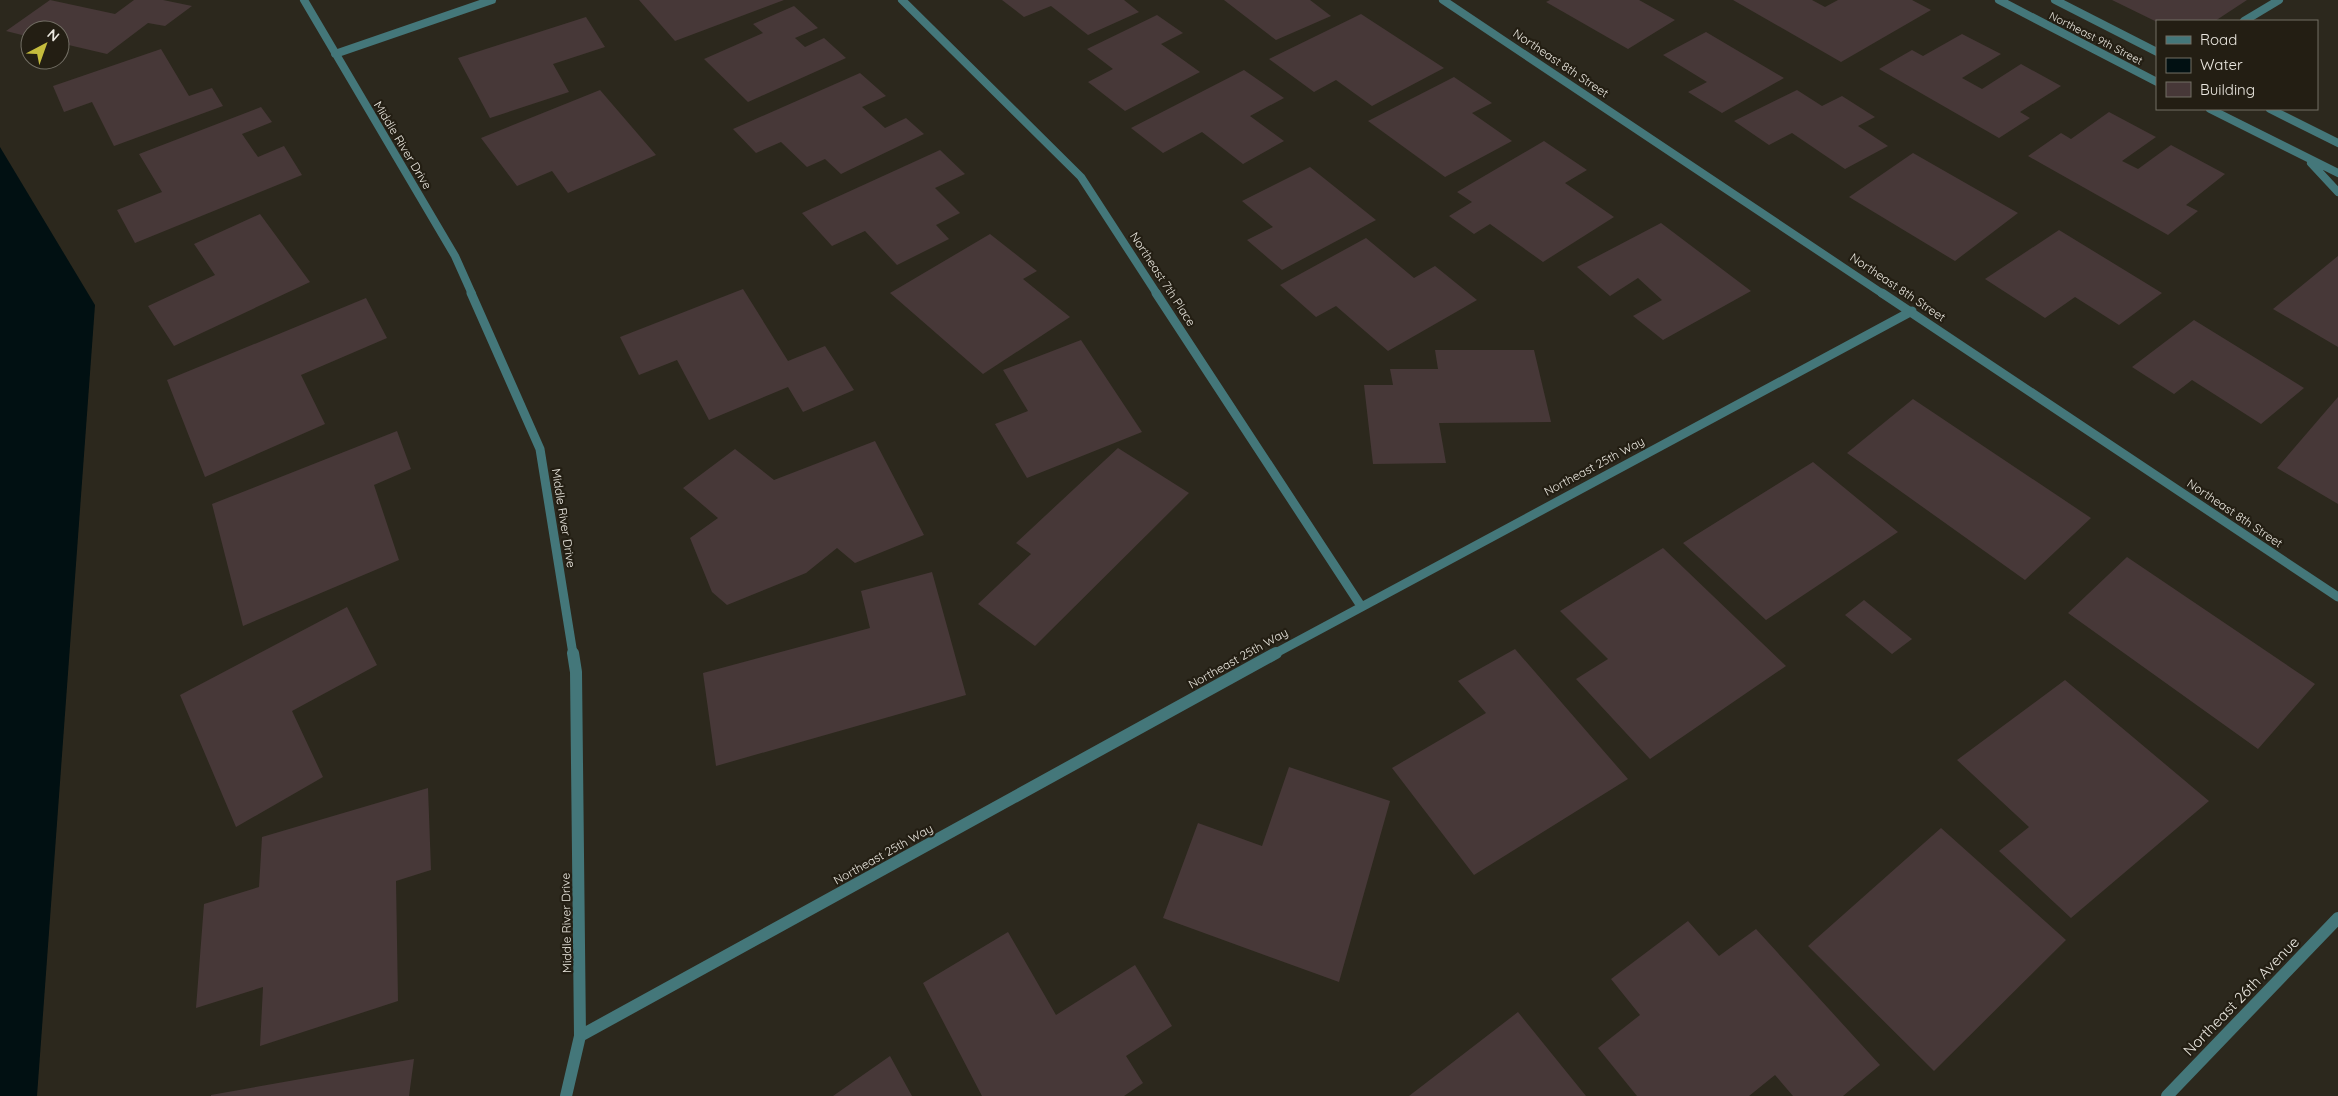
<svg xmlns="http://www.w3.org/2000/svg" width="2338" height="1096" font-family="Quicksand,sans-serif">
<rect width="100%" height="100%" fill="#2c281d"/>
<path fill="#011012" d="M0,147L95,305L37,1096H0Z"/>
<path fill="#473838" d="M50,0L115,14L134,0H163L192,6L165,26L148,23L107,54L60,43V30H30V37L6,31Z
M639,0H784L675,41Z
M1002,0H1124L1139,12L1088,35L1051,6L1024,17Z
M1224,0H1310L1331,16L1276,40Z
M1550,0H1639L1675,20L1628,49L1546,2Z
M1733,0H1812L1825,7L1838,0H1912L1931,10L1841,62Z
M2112,0H2247L2215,21L2157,22Z
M794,6L818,28L795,38L805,47L824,38L846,58L748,102L704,59L763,33L753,24Z
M1361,14L1444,68L1372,106L1336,80L1314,92L1269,59Z
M1157,15L1183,33L1161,44L1200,72L1125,111L1088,82L1113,69L1087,49Z
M586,17L605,47L553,64L569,92L490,118L458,58Z
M1706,32L1784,78L1722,113L1688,92L1707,82L1663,55Z
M1962,34L2001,54L1962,78L1982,89L2021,64L2061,86L2020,112L2030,118L1999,138L1879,69L1912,50L1923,56Z
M161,49L189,96L212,88L223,106L114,146L92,102L64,112L53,86Z
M1244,70L1284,98L1250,116L1284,141L1243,164L1202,132L1163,153L1131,128Z
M860,73L886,96L862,107L885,128L906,118L924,134L841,174L825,159L807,167L781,142L756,153L733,129Z
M1454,77L1492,103L1472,113L1512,141L1445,177L1368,121Z
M600,90L656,155L568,193L552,171L517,186L481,138Z
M1797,90L1822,106L1842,96L1875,117L1858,126L1888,146L1845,169L1792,133L1769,145L1734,121Z
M261,107L272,122L242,134L258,157L284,146L302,175L135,243L117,210L162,192L139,154Z
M2109,112L2156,137L2122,161L2138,169L2171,145L2225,174L2186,205L2198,211L2168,235L2028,156L2061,133L2071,139Z
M1544,141L1587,170L1565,183L1614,217L1543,262L1490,224L1474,234L1449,216L1472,202L1457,192Z
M940,150L965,174L935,188L960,213L936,225L949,239L897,265L865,231L832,246L802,213Z
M1913,153L2018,213L1955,261L1849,197Z
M1310,167L1376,220L1282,270L1247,240L1273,227L1242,201Z
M260,214L310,282L174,346L148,306L215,275L194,244Z
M1661,223L1751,291L1663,340L1633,316L1662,300L1638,278L1610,296L1577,267Z
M2059,230L2162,293L2119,325L2075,297L2045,318L1985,279Z
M990,234L1037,271L1023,279L1070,317L983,374L890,293Z
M1366,238L1414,278L1435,266L1477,300L1388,351L1336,306L1316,317L1280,285Z
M2338,256V347L2273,309Z
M743,289L788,361L825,346L854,390L803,412L788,387L709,420L677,360L639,375L620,337Z
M366,298L387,338L301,375L325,424L205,477L167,380Z
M2194,320L2304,388L2261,424L2192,380L2174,394L2132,367Z
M1081,340L1142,432L1027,478L995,424L1028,411L1003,370Z
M1435,350H1534L1551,422L1439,423L1446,463L1373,464L1364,385H1393L1390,369H1438Z
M2338,397V504L2277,468Z
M1913,399L2091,518L2025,580L1847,453Z
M397,431L411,469L374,485L399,560L243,626L212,504Z
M875,441L924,535L855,563L837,548L806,573L727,605L712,592L690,538L718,518L683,488L735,449L774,480Z
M1118,448L1189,493L1035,646L978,604L1031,554L1016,543Z
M1813,462L1898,532L1766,620L1683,543Z
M1663,548L1786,666L1650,759L1576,679L1608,659L1560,611Z
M2127,557L2315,684L2258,749L2068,613Z
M932,572L966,695L716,766L703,673L870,628L861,591Z
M1864,600L1912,639L1892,654L1845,615Z
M347,607L377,665L292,711L323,777L236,827L180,695Z
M1515,649L1628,779L1474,875L1392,768L1486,713L1458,681Z
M2065,680L2209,801L2071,918L1999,851L2029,827L1957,760Z
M1289,767L1390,801L1339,982L1163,918L1198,823L1262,846Z
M428,788L431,870L396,881L398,1001L260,1046L263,987L196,1008L204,904L259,887L262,837Z
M1941,828L2066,940L1934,1071L1808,946Z
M1688,921L1719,956L1756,929L1880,1065L1843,1096H1793L1775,1075L1749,1096H1637L1598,1048L1640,1015L1611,979Z
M1008,932L1056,1015L1135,965L1172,1026L1126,1056L1143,1083L1124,1096H982L923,983Z
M1518,1012L1586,1096H1409Z
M890,1056L912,1096H833Z
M414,1059L409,1096H211V1095Z"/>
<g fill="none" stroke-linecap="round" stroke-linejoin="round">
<path stroke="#44777a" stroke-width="8" d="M2244,21L2279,0"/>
<path stroke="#44777a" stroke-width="8" d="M304,0L455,256L472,294
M902,0L1081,177L1157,294
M1443,0L1883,294
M1999,0L2157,82
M2055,0L2157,52
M335,54L492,0
M2210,109L2338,173
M2270,109L2338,143
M2311,163L2338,192"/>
<path stroke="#44777a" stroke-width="9" d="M471,293L540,449L573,654
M1156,293L1361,606
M1882,293L2338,597
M1274,654L1912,311"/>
<path stroke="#44777a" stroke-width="12" d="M580,1036L1276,653
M566,1096L580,1036L576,672L573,653
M2167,1096L2338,918"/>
</g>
<g text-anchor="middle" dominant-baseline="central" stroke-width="4.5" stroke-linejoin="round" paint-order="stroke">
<g font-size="11" fill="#ebe8e0" stroke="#231e13">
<text transform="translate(2096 38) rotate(27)">Northeast 9th Street</text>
</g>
<g font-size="12" fill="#ebe8e0" stroke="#231e13">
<text transform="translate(1561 63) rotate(34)">Northeast 8th Street</text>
<text transform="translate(403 145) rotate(59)">Middle River Drive</text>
<text transform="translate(1163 279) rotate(57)">Northeast 7th Place</text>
<text transform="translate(1898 287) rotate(34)">Northeast 8th Street</text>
<text transform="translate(1594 466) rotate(-28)">Northeast 25th Way</text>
<text transform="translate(2235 513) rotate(34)">Northeast 8th Street</text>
<text transform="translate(564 518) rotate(81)">Middle River Drive</text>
<text transform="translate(1238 658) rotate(-29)">Northeast 25th Way</text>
<text transform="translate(883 854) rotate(-29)">Northeast 25th Way</text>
<text transform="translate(566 923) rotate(-91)">Middle River Drive</text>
</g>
<g font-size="15" fill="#ebe8e0" stroke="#231e13">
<text transform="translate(2241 996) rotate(-46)">Northeast 26th Avenue</text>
</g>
</g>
<rect x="2156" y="20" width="162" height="90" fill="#231e13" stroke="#736f65"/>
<rect x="2166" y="36" width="25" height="8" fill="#44777a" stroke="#736f65"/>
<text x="2200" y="45" font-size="15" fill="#ebe8e0">Road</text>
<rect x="2166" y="58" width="25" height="15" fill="#011012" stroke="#736f65"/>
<text x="2200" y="70" font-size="15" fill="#ebe8e0">Water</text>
<rect x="2166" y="82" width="25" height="15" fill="#473838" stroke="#736f65"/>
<text x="2200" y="95" font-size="15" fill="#ebe8e0">Building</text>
<g transform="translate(45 45) rotate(41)"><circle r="24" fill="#231e13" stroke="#736f65"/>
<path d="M0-4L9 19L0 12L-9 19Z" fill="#c5bc3d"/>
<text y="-8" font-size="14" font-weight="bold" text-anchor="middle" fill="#ebe8e0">N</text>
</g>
</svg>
